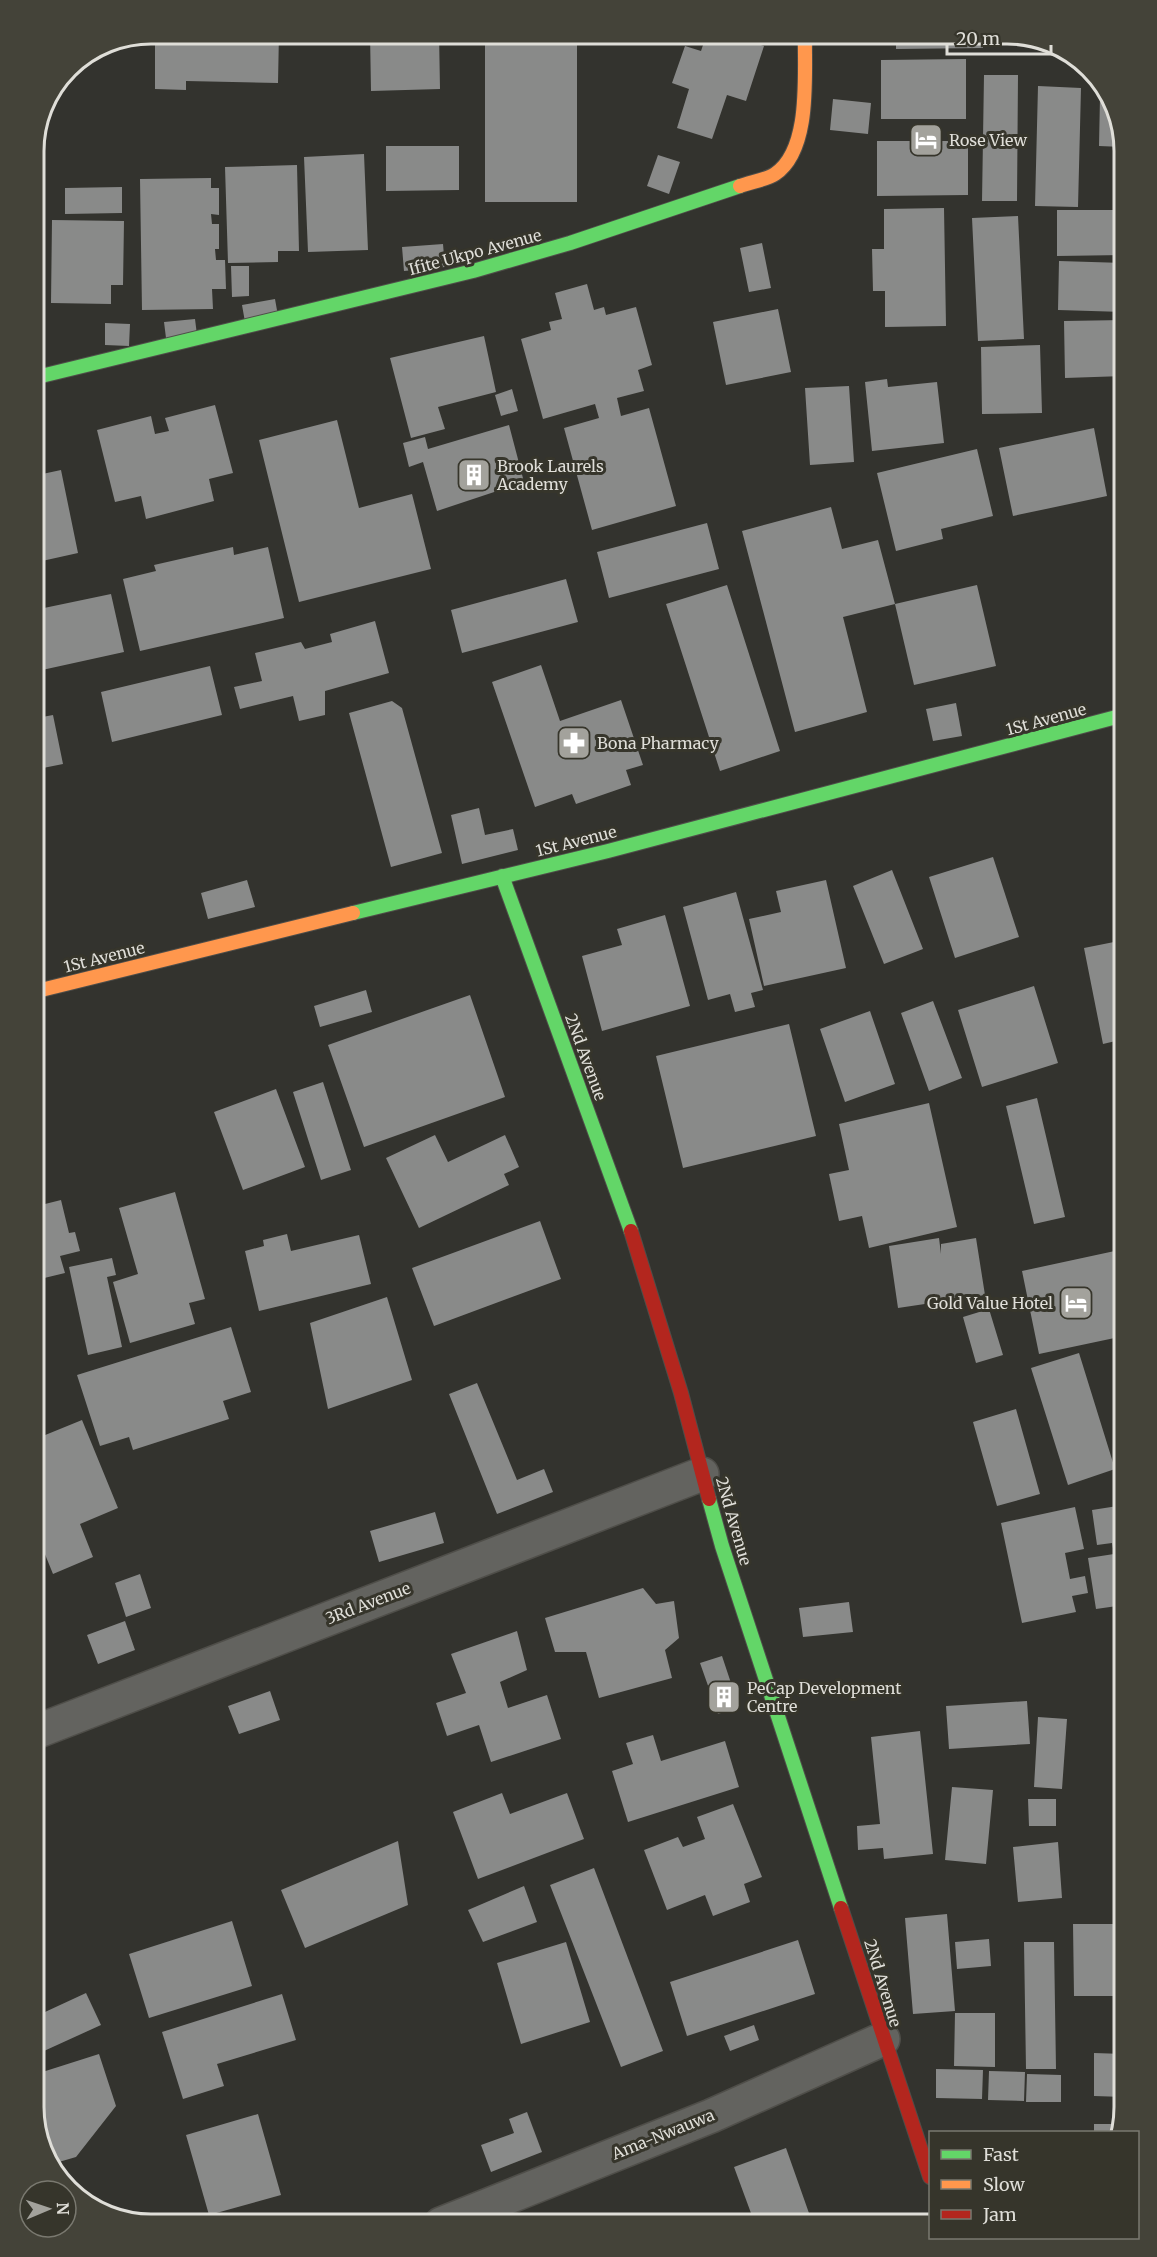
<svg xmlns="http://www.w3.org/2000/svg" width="1157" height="2257" font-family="Merriweather,serif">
<rect width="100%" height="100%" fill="#33332e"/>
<path fill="#898a89" d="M155,33H279L278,83L186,81V90L155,89Z
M370,33H439L440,89L371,91Z
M485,33H577V202H485Z
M707,33H747L745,40L764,46L746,101L727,95L712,139L677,128L689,89L672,83L685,46L701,51Z
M896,33H983V48L896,49Z
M966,59V119H881V60Z
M984,75H1018L1017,201H982Z
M1038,86L1081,88L1078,207L1035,206Z
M1100,97L1109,98L1115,106L1123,147L1099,146Z
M833,99L871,103L868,134L830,130Z
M877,141H968V195L877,196Z
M386,146H459V190L386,191Z
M364,154L368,250L308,252L304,157Z
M658,155L680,162L669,194L647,186Z
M297,165L299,251H278V262L228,263L225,167Z
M211,178V188H219V215L211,214L212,224H219V249H215L216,260H225L226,289H212L213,309L142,310L140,179Z
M122,187V213L65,214V188Z
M944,208L946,326L885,327V291H873L872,249H884V209Z
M1057,210H1124V255L1057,256Z
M1018,216L1024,339L978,341L972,218Z
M52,220L124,221L123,285H111V304L51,303Z
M762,243L771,288L749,292L740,248Z
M443,244L445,267L404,271L402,247Z
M1059,261L1124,263V312L1058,310Z
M231,266H249V296L232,297Z
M587,284L594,310L604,307L606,315L636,307L652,365L638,370L644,391L617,398L621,416L649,408L676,506L592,530L564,428L599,418L595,404L543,419L521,339L551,330L549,322L562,319L555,293Z
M275,299L278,316L245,322L242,305Z
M778,309L791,372L726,385L713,322Z
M195,319L197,335L166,338L164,322Z
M1124,320V376L1065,378L1064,321Z
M105,323L130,324L129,346L105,345Z
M484,336L496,392L438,407L445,429L411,438L390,358Z
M1040,345L1042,413L982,414L981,347Z
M887,379L888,387L937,382L944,443L872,451L865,382Z
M849,386L854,462L810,465L805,388Z
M512,389L518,411L501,416L495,395Z
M215,405L233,473L209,479L214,501L146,519L141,496L115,502L97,430L151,416L155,434L169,431L165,418Z
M337,420L359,508L412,494L431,569L299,602L259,440Z
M509,425L524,482L437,511L423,462L409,467L403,443L425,437L428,449Z
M1094,428L1107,496L1013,516L999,448Z
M977,449L993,516L941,529L943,539L896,551L877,473Z
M61,470L78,553L33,563V476Z
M831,507L842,549L878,540L895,604L843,617L867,712L795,732L742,531Z
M707,523L719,569L609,598L597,552Z
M233,547L234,555L268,547L284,618L140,651L123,579L156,571L154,565Z
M33,564L44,608L111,594L124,652L33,672Z
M566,579L578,622L462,653L451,610Z
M727,585L780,751L720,771L666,604Z
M977,585L996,666L914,685L895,604Z
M375,621L389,673L325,691V715L299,721L293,696L240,709L234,687L262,681L255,653L301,642L305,649L332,642L330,634Z
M541,665L560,721L621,700L643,765L626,770L631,785L576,804L572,794L535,807L492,682Z
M210,666L222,715L112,742L101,692Z
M392,701L402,708L442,853L391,867L349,713Z
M956,703L962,736L933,741L926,709Z
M34,707L37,718L53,715L63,764L33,770Z
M479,808L485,835L513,829L518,850L462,864L451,815Z
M993,857L1019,937L955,958L929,877Z
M892,870L923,949L884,964L853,886Z
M247,880L255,907L208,919L201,893Z
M826,880L846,968L764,986L749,919L781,912L776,891Z
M736,892L763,990L751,993L755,1007L735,1012L730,994L708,1000L683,907Z
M665,915L690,1006L602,1031L582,956L622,945L617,929Z
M1124,940V1039L1103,1044L1084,948Z
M1034,986L1058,1063L982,1087L958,1010Z
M366,990L372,1012L320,1027L314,1006Z
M470,995L505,1097L364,1147L328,1045Z
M933,1001L962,1078L929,1091L901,1013Z
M870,1011L895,1084L845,1102L820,1029Z
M789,1024L816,1136L683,1168L656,1056Z
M323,1082L351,1170L321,1180L293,1092Z
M276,1089L305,1167L243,1190L214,1112Z
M1037,1098L1065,1217L1034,1224L1006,1106Z
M929,1103L957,1227L869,1248L862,1216L839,1221L829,1174L849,1170L839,1124Z
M435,1135L448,1162L505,1135L519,1167L504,1174L509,1185L419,1228L386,1158Z
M175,1192L205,1299L189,1303L195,1324L130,1343L113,1282L138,1274L119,1208Z
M61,1200L69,1233L75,1232L80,1251L60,1256L65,1273L36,1280L33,1267V1207Z
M540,1221L561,1279L434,1326L412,1268Z
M287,1234L291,1251L359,1235L371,1284L259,1311L245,1251L264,1246L263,1240Z
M939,1238L941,1254V1244L976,1238L985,1295L898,1308L889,1246Z
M1124,1249V1336L1039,1354L1022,1271Z
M112,1258L116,1275L107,1277L122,1347L88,1355L69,1267Z
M387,1297L412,1380L328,1409L310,1323Z
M989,1309L1003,1355L976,1363L963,1317Z
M231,1327L251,1392L223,1401L229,1419L133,1450L129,1437L100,1446L77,1375Z
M33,1339L39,1356L33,1358Z
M1079,1353L1115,1469L1068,1485L1031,1368Z
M477,1383L517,1480L544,1469L553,1492L497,1514L449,1394Z
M1016,1409L1040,1494L997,1506L973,1422Z
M82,1420L118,1508L80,1524L93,1557L53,1574L38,1537L33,1539V1440Z
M1124,1505V1605L1096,1609L1088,1558L1114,1554L1112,1543L1097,1545L1092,1510Z
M1075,1507L1084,1549L1065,1553L1070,1579L1085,1576L1088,1593L1072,1596L1076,1612L1022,1623L1001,1523Z
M435,1512L444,1543L379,1562L370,1531Z
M140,1574L151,1608L126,1617L115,1583Z
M643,1588L656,1604L674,1601L679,1638L665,1650L672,1678L599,1698L586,1652H555L545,1618Z
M849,1602L853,1632L803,1637L799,1608Z
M125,1621L135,1650L98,1664L87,1635Z
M517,1631L527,1670L500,1682L508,1708L547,1695L561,1739L491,1762L479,1725L447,1736L436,1703L466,1693L451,1654Z
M1117,1632H1124V1684L1122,1685Z
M722,1656L739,1707L718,1714L700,1663Z
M270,1691L280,1720L239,1734L228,1706Z
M1027,1701L1030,1744L949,1749L946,1706Z
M1038,1717L1067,1719L1062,1789L1034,1787Z
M920,1731L933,1854L884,1859L883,1848L858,1850L857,1826L880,1824L871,1737Z
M653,1735L661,1761L725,1741L739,1787L628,1822L612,1771L633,1764L626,1743Z
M952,1787L993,1790L986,1864L945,1860Z
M502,1793L510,1814L567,1793L584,1839L478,1879L453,1812Z
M1028,1799H1056V1826H1029Z
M733,1804L762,1877L744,1884L750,1902L713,1916L705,1895L667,1910L644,1850L678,1837L683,1847L705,1839L697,1817Z
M398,1841L408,1905L305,1948L281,1890Z
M1058,1842L1062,1898L1018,1902L1013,1847Z
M594,1868L663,2051L621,2067L550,1885Z
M524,1886L537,1922L483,1942L468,1910Z
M947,1914L955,2011L913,2014L905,1918Z
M232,1921L252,1986L149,2018L129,1954Z
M1073,1924H1124V1996H1074Z
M989,1939L991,1966L957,1969L955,1942Z
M798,1940L815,1994L687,2036L670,1982Z
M566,1942L590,2022L521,2044L497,1963Z
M1024,1942H1054L1056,2069H1026Z
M33,1986L45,2012L86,1993L101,2025L33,2056Z
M282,1994L296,2040L217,2064L224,2086L183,2099L162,2032Z
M955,2013H995V2067L954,2066Z
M754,2025L759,2040L730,2051L724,2036Z
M1094,2053L1124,2054V2097L1094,2096Z
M99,2054L116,2106L76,2157L52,2164L42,2151L33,2106V2075Z
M936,2069L983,2070L982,2099L936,2098Z
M989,2071L1025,2072L1024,2101L988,2100Z
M1027,2074L1061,2075V2102H1026Z
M527,2112L542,2152L491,2172L481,2145L514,2133L509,2119Z
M258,2114L281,2195L209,2215L186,2135Z
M1094,2124H1119L1116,2132H1094Z
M786,2148L810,2216L789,2224H755L734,2167Z
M896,2213L900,2224H868Z"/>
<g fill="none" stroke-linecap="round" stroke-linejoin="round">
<g stroke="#4f4e49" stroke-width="36">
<path id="street" d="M33,1733L702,1474
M441,2224L711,2116L883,2039"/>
</g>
<g stroke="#4f4e49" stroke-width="16">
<path id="fast" d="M33,378L473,271L570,243L740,186
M502,876L631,1231
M353,913L608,851L1124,715
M709,1499L722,1546L841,1908"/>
</g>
<g stroke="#4f4e49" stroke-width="16">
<path id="slow" d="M740,186C750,182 766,180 775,174C812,149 804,72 805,33
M33,992L353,913"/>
</g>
<g stroke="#4f4e49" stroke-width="16">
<path id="jam" d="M631,1231L681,1393L709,1499
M841,1908L930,2177"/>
</g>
<use href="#street" stroke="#63635f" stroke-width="33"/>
<use href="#fast" stroke="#63d668" stroke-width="14"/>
<use href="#slow" stroke="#ff974d" stroke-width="14"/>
<use href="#jam" stroke="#b3261e" stroke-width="14"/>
</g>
<defs>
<g id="hotel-square" transform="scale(1.725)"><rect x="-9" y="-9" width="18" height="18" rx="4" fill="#a3a29c" stroke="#36352b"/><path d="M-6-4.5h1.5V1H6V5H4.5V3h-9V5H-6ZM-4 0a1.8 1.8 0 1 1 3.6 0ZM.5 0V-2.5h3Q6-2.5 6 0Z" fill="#fff"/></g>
<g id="building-square" transform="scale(1.725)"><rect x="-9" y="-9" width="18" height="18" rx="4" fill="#a3a29c" stroke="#36352b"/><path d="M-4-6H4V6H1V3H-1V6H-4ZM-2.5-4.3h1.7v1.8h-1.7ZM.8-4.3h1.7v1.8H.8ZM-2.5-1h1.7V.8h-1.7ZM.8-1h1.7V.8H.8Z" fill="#fff"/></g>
<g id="pharmacy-square" transform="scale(1.725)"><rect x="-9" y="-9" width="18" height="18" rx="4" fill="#a3a29c" stroke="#36352b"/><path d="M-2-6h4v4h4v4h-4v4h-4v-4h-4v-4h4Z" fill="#fff"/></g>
</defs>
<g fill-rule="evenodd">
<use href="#hotel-square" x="926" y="140"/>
<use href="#building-square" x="474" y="475"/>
<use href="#pharmacy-square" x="574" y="743"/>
<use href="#hotel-square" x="1076" y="1303"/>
<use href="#building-square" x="724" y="1697"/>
</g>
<g text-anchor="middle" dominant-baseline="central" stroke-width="6" stroke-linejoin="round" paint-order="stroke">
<g font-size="16" fill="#dfded8" stroke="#36352b" text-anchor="start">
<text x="949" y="140">Rose View</text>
<text x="497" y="466">Brook Laurels<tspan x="497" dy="18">Academy</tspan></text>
<text x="597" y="743">Bona Pharmacy</text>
<text x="1053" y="1303" text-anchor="end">Gold Value Hotel</text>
<text x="747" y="1688">PeCap Development<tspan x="747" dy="18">Centre</tspan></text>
</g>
<g font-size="16" fill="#dfded8" stroke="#36352b">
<text transform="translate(475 252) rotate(-15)">Ifite Ukpo Avenue</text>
<text transform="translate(1046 719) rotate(-15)">1St Avenue</text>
<text transform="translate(576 841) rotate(-14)">1St Avenue</text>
<text transform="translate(104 957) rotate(-14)">1St Avenue</text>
<text transform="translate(586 1057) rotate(70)">2Nd Avenue</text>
<text transform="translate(734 1521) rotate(74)">2Nd Avenue</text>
<text transform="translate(368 1603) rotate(-21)">3Rd Avenue</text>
<text transform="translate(883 1983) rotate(73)">2Nd Avenue</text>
<text transform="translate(663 2134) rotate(-22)">Ama-Nwauwa</text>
</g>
</g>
<path d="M0 0H1157V2257H0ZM151 44H1007A107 107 0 0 1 1114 151V2107A107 107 0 0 1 1007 2214H151A107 107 0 0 1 44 2107V151A107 107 0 0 1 151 44Z" fill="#444339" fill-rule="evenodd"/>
<path fill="none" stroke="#dfded8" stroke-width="3" d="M151 44H1007A107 107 0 0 1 1114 151V2107A107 107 0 0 1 1007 2214H151A107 107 0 0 1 44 2107V151A107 107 0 0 1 151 44Z"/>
<rect x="929" y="2131" width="210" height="108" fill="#36352b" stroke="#7a7970" stroke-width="1.5"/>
<rect x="941" y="2150" width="30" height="9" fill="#63d668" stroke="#7a7970" stroke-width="1.5"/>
<text x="983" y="2161" font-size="18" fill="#dfded8">Fast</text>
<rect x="941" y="2180" width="30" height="9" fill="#ff974d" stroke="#7a7970" stroke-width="1.5"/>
<text x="983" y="2191" font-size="18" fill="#dfded8">Slow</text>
<rect x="941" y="2210" width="30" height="9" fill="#b3261e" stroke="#7a7970" stroke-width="1.5"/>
<text x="983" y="2221" font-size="18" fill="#dfded8">Jam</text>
<g transform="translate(48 2209) rotate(88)"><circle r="28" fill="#36352b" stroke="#7a7970" stroke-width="1.5"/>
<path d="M0-4.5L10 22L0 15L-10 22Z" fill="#a3a29c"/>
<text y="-9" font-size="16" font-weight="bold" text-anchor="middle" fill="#dfded8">N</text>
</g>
<path d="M947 45v9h104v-9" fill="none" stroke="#dfded8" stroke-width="3"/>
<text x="956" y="45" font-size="18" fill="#dfded8" stroke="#36352b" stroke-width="4.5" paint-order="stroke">20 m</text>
</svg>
